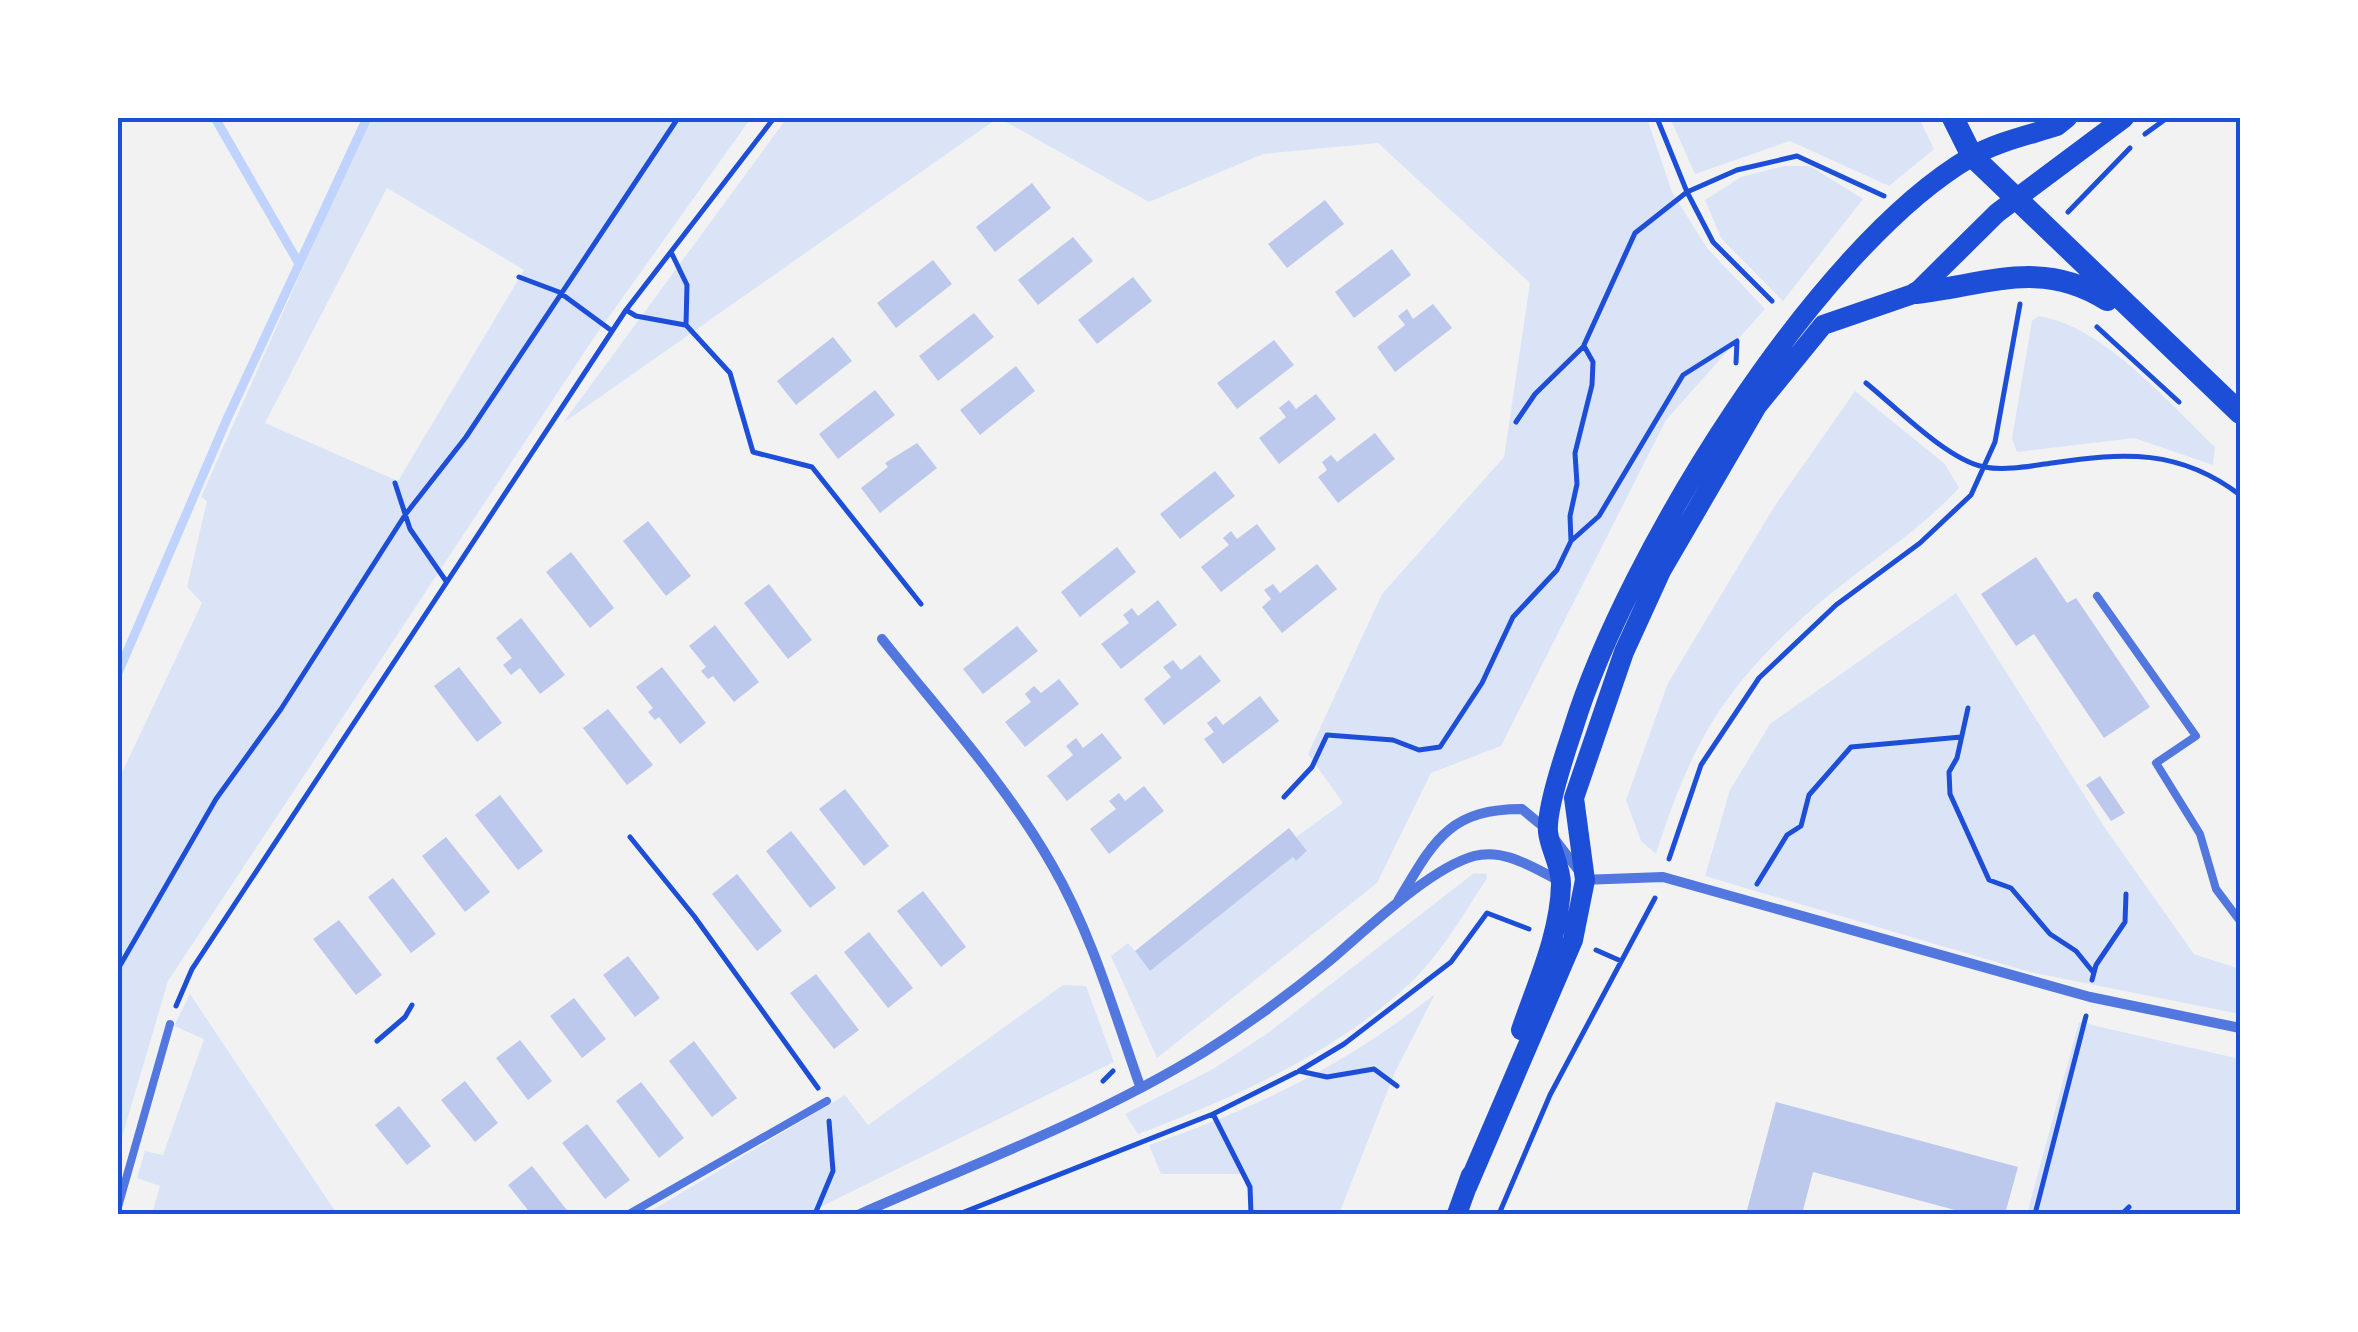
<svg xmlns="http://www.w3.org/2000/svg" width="2358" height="1332" font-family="'PT Sans',sans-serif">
<rect width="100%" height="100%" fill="#f2f2f2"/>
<path fill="#dbe4f7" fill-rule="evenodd" d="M363,118H751L593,339L168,981L118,1151V781L202,603L187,587L207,501L201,497L356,148ZM387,188L524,270L398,481L265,423Z
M787,118H998L563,423Z
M999,118H1647L1672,192L1707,248L1765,309L1666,420L1501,746L1431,773L1377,883L1157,1058L1111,956L1128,943L1151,970L1293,857L1296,860L1307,852L1296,837L1343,803L1308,754L1382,594L1504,457L1530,283L1378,143L1263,154L1149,202Z
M1670,118H1919L1934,149L1889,186L1790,141L1695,174Z
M1784,166H1810L1863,199L1783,301L1721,238L1705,200L1741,177Z
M2039,316C2103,326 2169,403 2215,447L2213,465L2134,438L2017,452L2012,438L2032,321Z
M1855,391L1945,464L1959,488C1911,540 1850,573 1799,621C1718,695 1689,751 1656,854L1641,841L1626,800L1668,683L1774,507Z
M1956,593L2105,828L2194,954L2240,969V1014L2030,972L1705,876L1730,790L1770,724Z
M1474,873L1487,874L1486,880C1462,916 1440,956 1408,985C1332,1055 1233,1098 1138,1134L1125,1114L1213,1069L1268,1033Z
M1063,985L1086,986L1114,1062L806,1214H646L845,1095L868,1125Z
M190,994L337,1214H152L160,1186L137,1178L145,1151L163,1155L204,1039L174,1026Z
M1435,994L1395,1072L1339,1214H1248L1251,1200L1242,1174H1161L1149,1145C1257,1108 1346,1065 1435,994Z
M2079,1022L2240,1059V1214H2027Z"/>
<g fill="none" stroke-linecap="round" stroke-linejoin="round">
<path stroke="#bfd3fe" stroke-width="9" d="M215,118L298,262
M118,673L227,419L367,118"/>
</g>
<path fill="#bdc9ec" d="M1032,183L1051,208L995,252L976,227Z
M1325,200L1344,224L1287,268L1268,244Z
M1073,237L1093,261L1038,305L1018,280Z
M1392,249L1411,275L1354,318L1335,292Z
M933,260L952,284L896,328L877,303Z
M1133,277L1152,301L1097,344L1078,320Z
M1433,304L1452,328L1395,372L1377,347L1405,325L1398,316L1407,309L1413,319Z
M974,313L994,337L938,381L919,356Z
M833,337L852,361L796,405L777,381Z
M1274,340L1294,365L1237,409L1217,383Z
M1016,366L1035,391L980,435L960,410Z
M875,390L895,415L838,459L819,434Z
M1316,394L1336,419L1279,464L1259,438L1286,417L1279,408L1289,400L1296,409Z
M1375,433L1395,459L1338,503L1318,477L1327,470L1322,462L1331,455L1337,462Z
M917,443L937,468L880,513L861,488L888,467L885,463Z
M1215,471L1235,496L1180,539L1160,514Z
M648,521L691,576L666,596L623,541Z
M1257,524L1276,549L1221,592L1201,567L1229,545L1223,538L1231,531L1237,539Z
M1117,547L1136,572L1080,617L1061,592Z
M571,552L614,608L590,628L546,572Z
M2036,557L2067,603L2076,598L2150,707L2104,738L2034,634L2016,646L1981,594Z
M1317,564L1337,589L1282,633L1262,607L1271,599L1264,590L1273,584L1280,593Z
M769,584L812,640L788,659L744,603Z
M1158,600L1177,625L1121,669L1101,644L1129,623L1123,615L1132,608L1138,616Z
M521,618L565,675L540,694L520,668L511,675L503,665L512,658L496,638Z
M715,625L759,682L734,702L713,676L708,679L701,671L706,667L689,646Z
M1017,626L1038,651L983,694L963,669Z
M1200,655L1221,681L1164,725L1144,699L1171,677L1163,667L1173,660L1181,670Z
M459,667L502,723L477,742L434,686Z
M662,667L706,723L680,744L659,717L655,720L648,712L653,708L636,687Z
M1059,679L1079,704L1025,747L1005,722L1031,702L1025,694L1034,686L1041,693Z
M1260,696L1279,721L1223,764L1204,739L1214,732L1207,723L1216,716L1223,725Z
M608,709L653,765L627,785L583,728Z
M1102,733L1122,758L1067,801L1047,776L1073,755L1066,746L1076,738L1083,748Z
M2100,776L2125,813L2111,821L2086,785Z
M1144,786L1164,811L1109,854L1090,829L1116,809L1109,801L1119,793L1125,801Z
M845,789L889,846L864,866L819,809Z
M500,795L543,851L518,870L475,815Z
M1289,828L1307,851L1296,861L1293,857L1150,971L1135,951Z
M791,831L836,888L810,908L766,851Z
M446,837L490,892L465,912L422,856Z
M737,874L782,931L757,951L712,894Z
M393,878L436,934L411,953L368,897Z
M923,891L966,947L941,967L897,911Z
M339,920L382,975L356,995L313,939Z
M869,932L913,988L888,1008L844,952Z
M628,956L660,998L635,1017L603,975Z
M816,974L859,1030L834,1049L790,993Z
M574,998L606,1039L582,1058L550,1016Z
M520,1040L552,1081L528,1100L496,1058Z
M694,1041L737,1098L712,1117L669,1061Z
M465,1081L498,1123L475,1142L441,1100Z
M641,1082L684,1138L659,1158L616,1101Z
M1776,1102L2018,1167L2005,1214H1970L1813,1172L1802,1214H1746Z
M399,1106L431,1146L407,1165L375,1125Z
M587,1124L630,1180L605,1199L562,1143Z
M532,1166L570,1214H531L508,1185Z"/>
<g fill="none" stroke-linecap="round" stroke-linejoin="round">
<path stroke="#1d4ed8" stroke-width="5" d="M2145,134L2167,118
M2068,212L2130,148
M671,252L687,285L686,325L730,373L753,452L812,467L921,604
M519,277L559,292L612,331
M1772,301L1713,242L1687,192L1737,170L1797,156L1884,196
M626,310L636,316L685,325
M2097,327L2179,402
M1584,345L1635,233L1687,192L1657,118
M1866,383C1896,407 1947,460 1984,467C2006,471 2030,466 2052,463C2124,452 2180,449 2240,495
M395,483L410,529L446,581
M1571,541L1599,516L1683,375L1737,341L1736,363
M1968,708L1957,758L1949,772L1950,794L1989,880L2011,888L2050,934L2076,951L2093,972
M1284,797L1312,767L1327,735L1393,740L1419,750L1440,747L1482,683L1513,617L1557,570L1571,541L1570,516L1577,484L1575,453L1592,385L1593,362L1584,346L1535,394L1516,422
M630,837L694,916L818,1088
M1669,859L1701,765L1759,678L1836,605L1920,543L1971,495L1995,442L2020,304
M1757,884L1787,835L1801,826L1809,795L1851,747L1961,737
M1596,950L1621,961
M118,969L216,799L281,709L405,515L466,437L678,118
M2092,980L2096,965L2125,922L2126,894
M176,1006L192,969L626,310L774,118
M377,1041L405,1017L412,1005
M1299,1071L1327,1077L1374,1069L1397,1086
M1103,1081L1113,1071
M1213,1114L1250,1187L1251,1214
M815,1214L833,1171L829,1121
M959,1214L1213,1114L1299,1071L1344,1044L1451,962L1487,913L1529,929
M1499,1214L1550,1095L1655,898
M2035,1214L2086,1016
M2122,1214L2129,1207"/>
<path stroke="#5277de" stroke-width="8" d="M2097,596L2196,736L2156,763L2200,834L2216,889L2240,921
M118,1207L170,1024
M629,1214L827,1101"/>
<path stroke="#5277de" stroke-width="10" d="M882,639C940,712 1006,784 1052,865C1092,934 1114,1012 1140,1086
M1556,841L1579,871
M1581,880L1663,877L2090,997L2240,1028
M1398,901C1433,843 1447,809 1522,809L1545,828
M860,1214C974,1164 1097,1118 1204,1052C1247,1025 1288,995 1327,963C1364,932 1428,869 1474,856C1505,848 1533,868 1560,881"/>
<path stroke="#1d4ed8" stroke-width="20" d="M1521,1030C1537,983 1560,934 1561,884C1561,866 1550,849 1548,832C1546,809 1565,753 1573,729C1626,557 1815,248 1971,157C1996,142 2029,135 2057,126L2067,118
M1467,1187L1573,940L1585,880L1574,798L1624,652L1661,571L1757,406L1823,325L1916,293L1997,213L2124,118
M1457,1214L1471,1175"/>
<path stroke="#1d4ed8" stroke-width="22" d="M1953,118L1972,156L2240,413
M1916,293C1986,285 2041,258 2107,300"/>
</g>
<rect width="2358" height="1332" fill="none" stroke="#ffffff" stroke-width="240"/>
<rect x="120" y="120" width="2118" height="1092" fill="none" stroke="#1d4ed8" stroke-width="4"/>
</svg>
